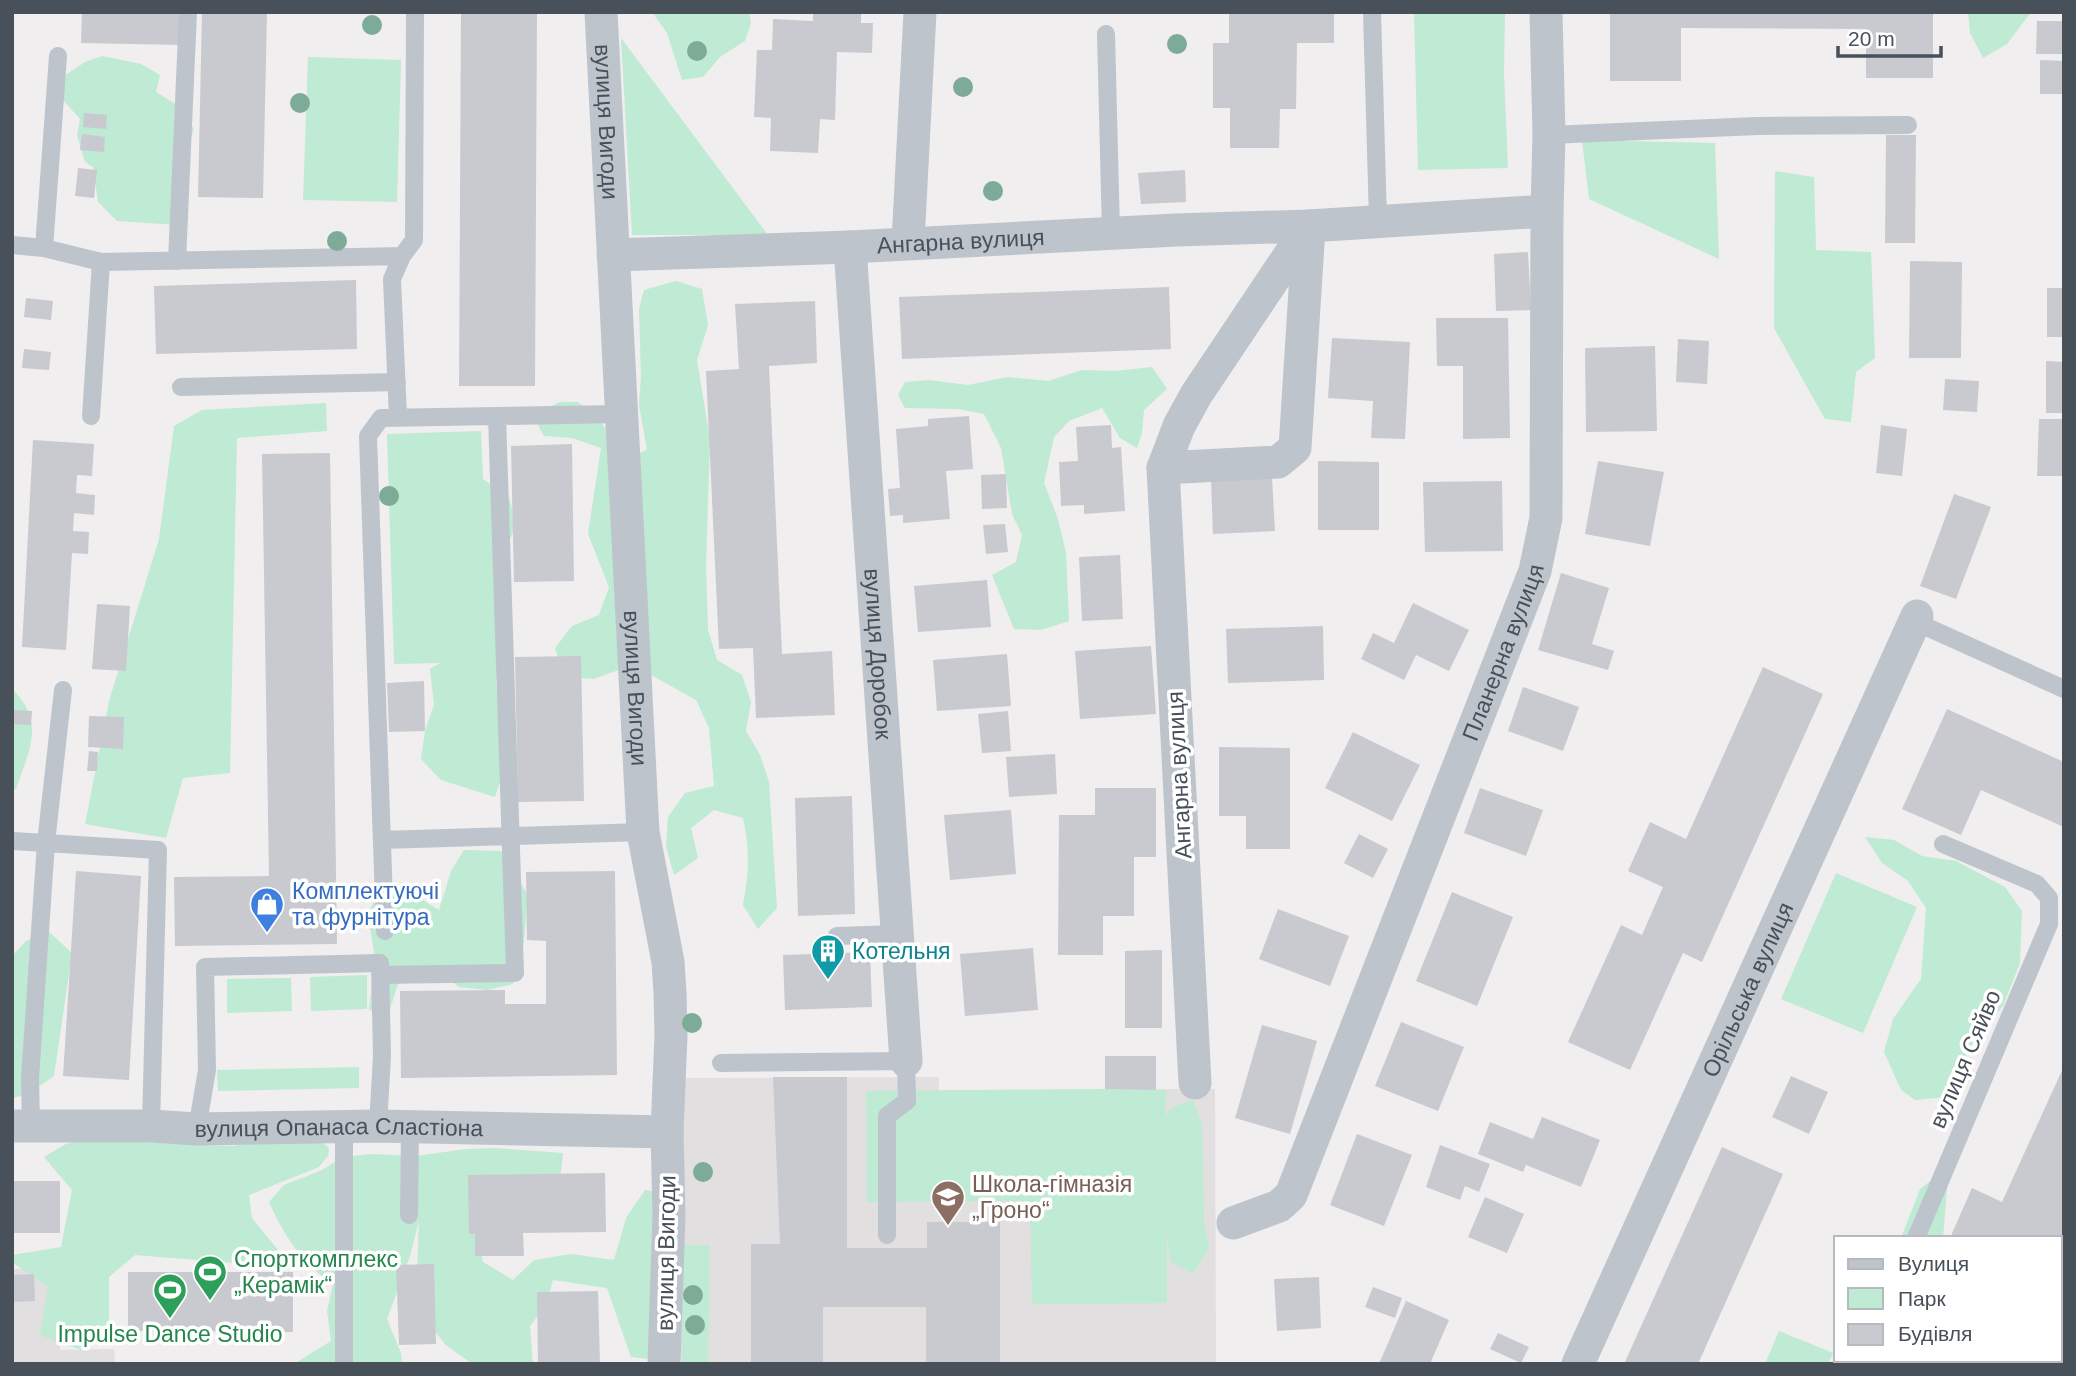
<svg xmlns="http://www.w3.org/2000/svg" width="2076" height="1376" font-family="Helvetica,sans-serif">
<rect width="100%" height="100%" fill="#f0eeee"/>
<path fill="#e1dfdf" d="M939,1077V1090L1215,1089L1216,1364H681V1078Z
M59,1268L60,1350L114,1349L115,1364H12V1269Z"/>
<path fill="#bfead3" d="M652,12H749L751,23L745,41L720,57L703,77L682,80L667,33Z
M1414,12H1505L1504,74L1508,168L1418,170Z
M1968,12H2031L2007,44L1983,58L1970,33Z
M621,38L768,235H632Z
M102,56L141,64L160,75L156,92L179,106L194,129L186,152L178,225L117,221L98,202L93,167L85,162L77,135L80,119L63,100L61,78L85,62Z
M308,57L401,60L397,202L303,200Z
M1582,140L1715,143L1719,259L1589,199Z
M1775,171L1814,177L1816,250L1871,252L1875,358L1856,372L1851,422L1825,419L1774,328Z
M676,281L702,289L708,325L697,360L710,440L706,565L708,630L717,660L742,675L751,702L746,731L760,755L769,782L777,908L758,929L743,905C749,872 750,851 743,818L714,810L691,828L698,858L674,875L666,846L668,817L685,793L714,786L709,728L696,700L644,671L621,669L594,679L564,677L555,648L572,626L599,615L609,587L588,534L601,448L572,438L544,436L532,414L560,402H578L601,422L626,459L647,450L639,405L641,376L639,309L644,290Z
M1152,367L1167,389L1144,410L1142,433L1137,448L1120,438L1102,408L1069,421L1054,437L1044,483L1058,519L1066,553L1069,621L1041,630L1014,629L992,575L1016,562L1022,535L1012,514L1001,448L984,414L958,409L905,408L898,395L905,382L929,380L968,385L1008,377L1048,381L1082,370L1115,371Z
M326,403L327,431L237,438L230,773L183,778L166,838L85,824L109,701L159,539L174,426L202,410Z
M481,431L483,479L509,497L516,525L505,551L496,683L504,770L495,797L441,780L421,759L425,731L434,705L430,669L440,663L394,664L387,434Z
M12,689C46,722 29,751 16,789L12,790Z
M1865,837L1894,840L1922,856L1956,861L2005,887L2022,911L2020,963L2003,1006L1971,1045L1946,1097L1915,1100L1901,1090L1884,1052L1893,1019L1921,979L1926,908L1908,881L1882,863Z
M464,850L501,851L528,895L524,941L513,984L487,990L459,987L436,969L398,984L386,1022L369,1009L375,959L368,913L379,892L405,889L439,910L451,871Z
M1836,873L1917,907L1863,1033L1781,999Z
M48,931L72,953L54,1076L28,1094L13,1098L12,956L26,941Z
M367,975V1009L311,1011L310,977Z
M291,978L292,1011L227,1013V979Z
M359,1067V1088L218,1091L217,1070Z
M1105,1089L1166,1090V1117L1171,1108L1193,1100L1202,1124L1204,1223L1209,1248L1193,1274L1170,1261L1167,1232V1303L1032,1304L1030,1201L867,1202L866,1091Z
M290,1138L323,1143L329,1148L328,1156L319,1167L249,1195L252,1218L283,1256L260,1265L135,1255L109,1277V1332L81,1350L40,1335L48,1287L12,1262V1255L61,1247L72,1190L44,1157L66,1144L83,1140L232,1146Z
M496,1148L563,1153L560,1179L474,1216L483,1262L513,1280L534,1260L571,1254L614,1260L626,1218L645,1190L656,1192L666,1361L631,1357L607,1288L553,1280L546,1305L530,1326L533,1364H472L446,1345L430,1326L416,1297L419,1221L410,1256L387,1319L401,1353L402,1364H294L331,1341L327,1311L333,1284C302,1264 284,1235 269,1202L284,1185L320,1171L343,1157L372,1154L416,1156L466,1149Z
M1938,1175L1947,1189L1943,1238H1901L1920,1189Z
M683,1245H710L708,1364H682Z
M1779,1331L1833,1353L1828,1364H1765Z"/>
<path fill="#c9c9d0" d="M82,12H183L182,45L81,43Z
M202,12H267L263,198L198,197Z
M461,12H537L535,386H459Z
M813,12H861V23H873L872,53L837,52L835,120L820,119L818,153L770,151L771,118L754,117L757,50H772L773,19L813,21Z
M1229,12H1334V43H1297L1296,109H1280L1279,148H1230V108H1213V43H1229Z
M1610,12H1933V78H1866V29L1681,28V81H1610Z
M2037,21H2064V54H2036Z
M2040,60L2064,61V94H2040Z
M84,113L107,115L106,129L83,127Z
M82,134L105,137L104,152L80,150Z
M1886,135H1916L1915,243H1885Z
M78,168L97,170L94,198L75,196Z
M1185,170L1186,202L1141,204L1138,173Z
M1528,252L1531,310L1496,311L1494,254Z
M1910,261L1962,262L1961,358H1909Z
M356,280L357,349L156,354L154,286Z
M1169,287L1171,349L902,359L899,297Z
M2047,288H2064V337H2047Z
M26,298L53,301L51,320L24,317Z
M815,301L817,363L769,366L782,654L832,651L835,715L756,718L753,648L719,649L706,371L739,369L735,304Z
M1436,318H1508L1510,438L1463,439V366H1437Z
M1332,338L1410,342L1405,439L1371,438L1373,401L1328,398Z
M1678,339L1709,341L1707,384L1676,382Z
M1655,346L1657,431L1586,432L1585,348Z
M24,349L51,352L49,370L22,368Z
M2046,361L2064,362V413H2046Z
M1945,379L1979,381L1977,412L1943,410Z
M969,416L973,469L946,471L950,519L903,523V515L890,516L888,489L900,488L896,429L928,426V419Z
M2039,419H2064V476H2037Z
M1111,425L1112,448L1121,447L1125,511L1084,514V505L1061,506L1059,462L1078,461L1076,427Z
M1881,425L1907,429L1902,476L1876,473Z
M33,440L94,444L92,476L77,475L76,493L95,495L94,515L74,513L73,531L89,532L88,554L72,553L66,650L22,647Z
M572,444L574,581L514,582L511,446Z
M330,453L337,944L175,946L174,877L269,876L262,454Z
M1318,461L1379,462V530H1318Z
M1598,461L1664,472L1650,546L1585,534Z
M1006,474L1007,508L982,509L981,475Z
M1272,477L1275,531L1213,534L1211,480Z
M1502,481L1503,551L1425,552L1423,482Z
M1954,494L1991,507L1956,599L1920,586Z
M1005,524L1008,552L986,554L983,525Z
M1120,555L1123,619L1082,621L1079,557Z
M1561,573L1609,588L1592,644L1614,651L1608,670L1538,650Z
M987,580L991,627L918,632L914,586Z
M1413,603L1469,630L1449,671L1416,655L1404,680L1361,659L1373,633L1394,643Z
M97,604L130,606L126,671L92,669Z
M1323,626L1324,680L1228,683L1226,629Z
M1151,646L1156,714L1080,719L1075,651Z
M1007,654L1011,706L937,711L933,660Z
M581,656L584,801L518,802L515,657Z
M1763,667L1823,694L1702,962L1683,953L1630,1070L1568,1042L1621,925L1642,935L1663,887L1628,871L1650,822L1686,839Z
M424,681L425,731L389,732L387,683Z
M1523,687L1579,707L1563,751L1508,731Z
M1947,709L2064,762V827L1981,790L1961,835L1902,809Z
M12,710L32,711L31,725L12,724Z
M1008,711L1011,751L982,753L978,714Z
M89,716L124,717L123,749L88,747Z
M1353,732L1420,765L1392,821L1325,788Z
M1219,747L1290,748V849H1246V816H1219Z
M89,751L98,752L97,771H87Z
M1055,754L1057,794L1009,797L1006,757Z
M1095,788H1156V857H1134V916H1103V955H1058L1059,815H1095Z
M1480,788L1543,810L1526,856L1464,833Z
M852,796L855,914L798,916L795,798Z
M1011,810L1016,874L950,880L944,815Z
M1359,834L1388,849L1373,878L1344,863Z
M76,871L141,876L129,1080L63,1076Z
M615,871L617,1075L401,1078L400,991L505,990V1004H546V941L527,940L526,872Z
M1452,892L1513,917L1477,1006L1416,981Z
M1278,909L1349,936L1330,986L1259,959Z
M1033,948L1038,1010L965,1016L960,954Z
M1162,950V1028H1125V951Z
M870,952L872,1007L785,1010L783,955Z
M1401,1022L1464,1047L1438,1111L1375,1086Z
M1262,1025L1317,1041L1290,1134L1235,1118Z
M1105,1056H1156V1090L1105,1089Z
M2064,1066V1232L2061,1238H1950L1972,1188L2002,1202Z
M1791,1076L1828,1092L1809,1134L1772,1117Z
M773,1077H847V1248H927V1222H1000V1364H926V1307H823V1364H751V1244H780Z
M1542,1117L1600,1140L1581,1187L1526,1165L1523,1172L1478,1154L1490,1122L1533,1139Z
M1357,1134L1412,1155L1384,1226L1330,1205Z
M1440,1145L1490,1164L1479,1192L1465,1186L1460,1200L1426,1187Z
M1722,1147L1783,1174L1698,1364H1624Z
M605,1173L606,1232L523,1233L524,1256H475V1234H469L468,1175Z
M12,1181H60V1233H12Z
M1485,1197L1524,1214L1507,1253L1468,1237Z
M434,1264L436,1344L399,1345L396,1265Z
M128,1272H293V1332L128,1331Z
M34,1274L35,1301L12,1302V1275Z
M1319,1277L1321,1328L1277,1331L1274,1279Z
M1373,1287L1402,1298L1395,1318L1365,1307Z
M598,1291L600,1364H538L537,1292Z
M1406,1301L1449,1320L1430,1364H1379Z
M1498,1333L1529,1347L1521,1363L1490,1349Z"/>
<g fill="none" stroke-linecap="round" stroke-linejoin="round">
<path stroke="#bdc4cb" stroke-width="18" d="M1372,12L1378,220
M1106,34L1111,233
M58,56L44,248L101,262L402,256
M1549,135L1757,126L1908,125
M12,245L44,248
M177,261L188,12
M181,387L397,382
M91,416L101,262
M398,417L392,279L402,256L414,240L415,12
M1917,616L1929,628L2064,689
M382,840L643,832
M12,841L46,843L63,690
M385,931L368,436L381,418L620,414
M837,936L897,934
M380,975L515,973L497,416
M721,1063L906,1061L907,1101L887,1116V1235
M31,1126L30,1078L46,843L158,850L151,1126
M197,1129L207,1070L205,967L380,963L382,1056L378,1126
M409,1215L410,1127
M1916,1238L2049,924V898L2037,884L1943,844
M1957,1360L1964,1364
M344,1364V1127
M1883,1364L1884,1360"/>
<g stroke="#bdc4cb" stroke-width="33">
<path id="s1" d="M601,12L643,832L668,962L670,993L671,1035L667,1132L669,1215L664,1364"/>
<path d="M908,242L920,12"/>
<path id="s2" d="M850,247L906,1061"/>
<path id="s3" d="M613,255L850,247L1176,230L1309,226L1547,211"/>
<path d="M1163,468L1278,462L1295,448L1309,228"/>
<path d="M1195,1083L1163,468L1179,426L1196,395L1309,226"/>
<path id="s4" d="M12,1126H151L197,1129L378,1126L667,1132"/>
<path id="s5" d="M1233,1223L1279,1206L1291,1195L1535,571L1546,518L1547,211L1549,135L1546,12"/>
<path id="s6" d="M1578,1364L1917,616"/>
</g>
</g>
<g fill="#7dab97">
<circle cx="372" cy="25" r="10"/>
<circle cx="1177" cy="44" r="10"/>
<circle cx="697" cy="51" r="10"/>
<circle cx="963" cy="87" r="10"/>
<circle cx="300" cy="103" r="10"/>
<circle cx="993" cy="191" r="10"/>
<circle cx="337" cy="241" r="10"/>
<circle cx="389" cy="496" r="10"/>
<circle cx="692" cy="1023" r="10"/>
<circle cx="703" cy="1172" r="10"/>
<circle cx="693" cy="1295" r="10"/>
<circle cx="695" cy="1325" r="10"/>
</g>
<defs>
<g id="shop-pin" transform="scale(1.75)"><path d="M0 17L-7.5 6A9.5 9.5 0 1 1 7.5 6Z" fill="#3f7fe0" stroke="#fff"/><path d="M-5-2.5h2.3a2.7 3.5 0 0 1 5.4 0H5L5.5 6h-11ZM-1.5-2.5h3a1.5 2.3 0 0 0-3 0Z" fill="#fff"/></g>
<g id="building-pin" transform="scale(1.75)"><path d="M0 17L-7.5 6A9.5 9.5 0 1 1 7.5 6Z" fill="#0f9aa8" stroke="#fff"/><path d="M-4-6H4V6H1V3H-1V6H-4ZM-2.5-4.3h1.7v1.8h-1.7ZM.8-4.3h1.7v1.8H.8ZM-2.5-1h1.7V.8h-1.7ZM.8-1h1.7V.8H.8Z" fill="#fff"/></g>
<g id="school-pin" transform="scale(1.75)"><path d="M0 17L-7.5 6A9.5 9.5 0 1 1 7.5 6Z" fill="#8d6e63" stroke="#fff"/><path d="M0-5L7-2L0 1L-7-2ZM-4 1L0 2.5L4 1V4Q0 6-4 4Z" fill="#fff"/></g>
<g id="stadium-pin" transform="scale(1.75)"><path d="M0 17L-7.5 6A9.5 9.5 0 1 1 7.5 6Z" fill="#2e9e5b" stroke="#fff"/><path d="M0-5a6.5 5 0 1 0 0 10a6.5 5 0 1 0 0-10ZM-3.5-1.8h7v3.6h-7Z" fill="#fff"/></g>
</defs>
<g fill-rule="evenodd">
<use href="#shop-pin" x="267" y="904"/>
<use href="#building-pin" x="828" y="951"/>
<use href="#school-pin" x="948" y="1197"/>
<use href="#stadium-pin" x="210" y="1272"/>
<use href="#stadium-pin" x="170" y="1290"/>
</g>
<g text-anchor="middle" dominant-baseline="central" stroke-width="7" stroke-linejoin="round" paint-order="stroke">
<g font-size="23" fill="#485059" stroke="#fff">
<text stroke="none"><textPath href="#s1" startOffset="110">вулиця Вигоди</textPath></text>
<text stroke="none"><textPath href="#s3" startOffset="348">Ангарна вулиця</textPath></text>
<text stroke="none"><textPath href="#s5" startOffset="648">Планерна вулиця</textPath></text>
<text stroke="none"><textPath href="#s2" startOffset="408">вулиця Доробок</textPath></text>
<text stroke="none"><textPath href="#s1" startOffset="677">вулиця Вигоди</textPath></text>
<text transform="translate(1179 775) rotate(-93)">Ангарна вулиця</text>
<text stroke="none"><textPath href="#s6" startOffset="411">Орільська вулиця</textPath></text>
<text transform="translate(1965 1059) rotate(-67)">вулиця Сяйво</text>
<text stroke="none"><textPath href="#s4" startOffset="327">вулиця Опанаса Сластіона</textPath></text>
<text transform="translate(666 1253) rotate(-89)">вулиця Вигоди</text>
</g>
<g font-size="23" fill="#366cbe" stroke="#fff" text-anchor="start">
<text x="292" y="891">Комплектуючі<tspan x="292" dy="26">та фурнітура</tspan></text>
</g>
<g font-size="23" fill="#0d838f" stroke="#fff" text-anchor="start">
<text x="852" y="951">Котельня</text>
</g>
<g font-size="23" fill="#785e54" stroke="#fff" text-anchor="start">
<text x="972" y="1184">Школа-гімназія<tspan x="972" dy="26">„Гроно“</tspan></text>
</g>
<g font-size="23" fill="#27864d" stroke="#fff" text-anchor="start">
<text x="234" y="1259">Спорткомплекс<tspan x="234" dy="26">„Керамік“</tspan></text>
<text x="170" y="1334" text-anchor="middle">Impulse Dance Studio</text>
</g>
</g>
<rect width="2076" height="1376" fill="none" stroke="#485059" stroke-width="28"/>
<rect x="1834" y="1236" width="228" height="126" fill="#ffffff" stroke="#b6b9bd" stroke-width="2"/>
<rect x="1848" y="1259" width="35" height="10" fill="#bdc4cb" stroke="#b6b9bd" stroke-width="2"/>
<text x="1898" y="1271" font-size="21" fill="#485059">Вулиця</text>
<rect x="1848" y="1288" width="35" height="21" fill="#bfead3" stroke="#b6b9bd" stroke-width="2"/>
<text x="1898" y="1306" font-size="21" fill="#485059">Парк</text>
<rect x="1848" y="1324" width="35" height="21" fill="#c9c9d0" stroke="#b6b9bd" stroke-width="2"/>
<text x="1898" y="1341" font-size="21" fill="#485059">Будівля</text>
<path d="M1838 46v10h103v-10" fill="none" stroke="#485059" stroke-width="3.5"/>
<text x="1848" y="46" font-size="21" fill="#485059" stroke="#ffffff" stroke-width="5" paint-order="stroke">20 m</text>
</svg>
